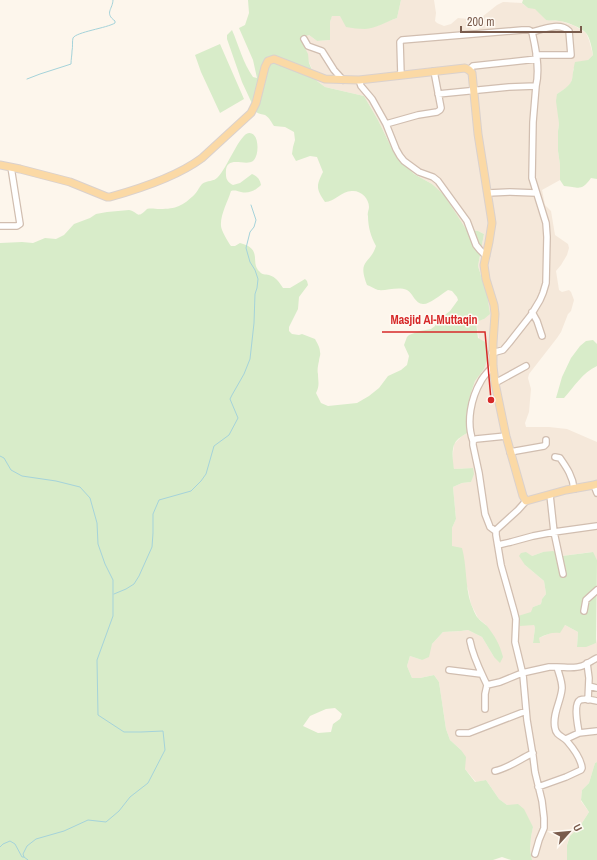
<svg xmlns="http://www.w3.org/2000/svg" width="597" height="860" font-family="'Archivo Narrow',sans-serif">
<rect width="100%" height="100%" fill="#fdf6ec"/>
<path fill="#f5e8da" d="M401,0H434L436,13L435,21L437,23L444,26L451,24L458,18L469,19L471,29L474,30H478L482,25V17L497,5L503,2L522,3L528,8H535L546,20L561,21L575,26L586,33L589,40L593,55L588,60L573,69V76L571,83L566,88L557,94L559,124L558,131V151L560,165V180L542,190L545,205L551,211L555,235L568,244L569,248L567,255L561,265L556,271L559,290L562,292L569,290L571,292L574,300L571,311L568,314L561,332L557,338L529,374L528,378L531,389L529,412L525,423L526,427H549L567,429L597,442V560L592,552L562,556L543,552L532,556L525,565L544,581L546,594L542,599L541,604L533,607L534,625L535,628L533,643L539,638L553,632L565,625L578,632L577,646L596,643L597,639V762L595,763L589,783L582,790L581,801L589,812L580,826L570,836L567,845V860H532L530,850L531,837L533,827L507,805L499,799L486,780L476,782L465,769L461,750L450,740L446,729L439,682L434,675L420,678H412L407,666L410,656L422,660L432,644L443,632L461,631L468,630L482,637L494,657L486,625L478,618L471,604L468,589L452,547V528L456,519L453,487L462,483L471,482L473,468L454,469L452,462L454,444L462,436L467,433L466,417L470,396L475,381L484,369L476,321L484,319L482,279L478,266L484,234L478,231L466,229L455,213L432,184L414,174L394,153L378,120L364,96L325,87L317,81L309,62L307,54L300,37L309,35L317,41L330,40V22L332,15L340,16L377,26L386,22L397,18Z"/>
<path fill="#d8ecc9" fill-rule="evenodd" d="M248,0H401L397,18C386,22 376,28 365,29C359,29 352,28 346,27L340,16H332L330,22V40L317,41L309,35L300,38L308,54L309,63L317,81L325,87L364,96L378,120L394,153L414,174L432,184L444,195L466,229L478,231L484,234L478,266L487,295L490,314L484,319L476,322L478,338L487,343L488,357L484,369L475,381L470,396L466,417L467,433C462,436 457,439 455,443C451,449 453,463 454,469L473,468L474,474L471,482L462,483L453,487L456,519L452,528V546L462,548C467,566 465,586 471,604C473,608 475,615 478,618C480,621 484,623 487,626C495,636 500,645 503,657L500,663L494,657L482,637L468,630L461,631L443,632L432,644L429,657L422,660L410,656L407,666L412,678H420L434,675L439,682L446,729L450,740L461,750L466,757L465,769L475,782L486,780L499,799L507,805L518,804L524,809L533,827L531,837L530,850L532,860H511L502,857L493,860H0V243L22,242L33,243L45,238L56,239L64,235L74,224L90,218L96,214L107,212L129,210C139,212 136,220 147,209C151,208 155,209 160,209C176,209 183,206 195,194C198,191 199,187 202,184C207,180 214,182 218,177C226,170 240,133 249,133C259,132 260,155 253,161C245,167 224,153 226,175C226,180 229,183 233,185L240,183L252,174C257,176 260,179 261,185C256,190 249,194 241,192C237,191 235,190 231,191C228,201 220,215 221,226C221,230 228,242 231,246H235L240,243C264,249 249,263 260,272C262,275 265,274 269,275C276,277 279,282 283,288H290L305,279L307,281L308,285L299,297L298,309L289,327V331L292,334L299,335L302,334L315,339C317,343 320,347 320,352C321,355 319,358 319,361C318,365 317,371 318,374C318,382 320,385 316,393L321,403L328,406L357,403L369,396L379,388L388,376L401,370L407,365L409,356L404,345L407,337L409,335L420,331L431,329L435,326L438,320L450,311L458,300L457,297L452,291L448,290L445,292C441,295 428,305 423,304C415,304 413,293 407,290C398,286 387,291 378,290C375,289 370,286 367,285C357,259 370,265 376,246C371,237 368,227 368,216C367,213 369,210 369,207C369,199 362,191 353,191C342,190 335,202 325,202C316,189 316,186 323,172L317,157L310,156L296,161L292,154L293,147L295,140L294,132L285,127L274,126C271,122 270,118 265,115C262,114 259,114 256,112L242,82L227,39V35L232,30C239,46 243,63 253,77L257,78L253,60L239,28L245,25L249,13ZM335,708L342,714L340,719L333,724L331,732L318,733L303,726L310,716L326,709Z
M523,0H597V179L591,178C581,192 579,187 564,186L560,180V165L558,151V131L559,124L556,101L557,94C577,81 570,82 575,62L588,60L593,55C592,48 590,38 586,33C582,28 565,21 559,21C555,20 550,21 546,20L535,9L528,8L522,3Z
M220,44L244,99L220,113L201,72L195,55Z
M593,340L597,344V366C583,372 574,387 564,398H556L562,377L571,358L580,346L586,341Z
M553,551L562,556L593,552L597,560L596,643L586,647H577L578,632L565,625L560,633C552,632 547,634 539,638L540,643H533L535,628L534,625L520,626L518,616L531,612L533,607L541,604L542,599L546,594L544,581L525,565L519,556L521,553L526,552L532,556L543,552Z
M597,762V860H567V845L570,836L580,826L589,812L581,800L582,790L589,783L595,763Z"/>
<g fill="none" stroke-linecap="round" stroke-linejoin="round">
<path stroke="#a5d3da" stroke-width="1" d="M27,79L40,74L68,65L71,64C71,59 72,55 72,51C73,47 72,41 73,38C76,32 107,28 115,23V21C104,13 113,9 113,0
M0,456L4,458L11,470L22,476L56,481L80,487L90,498L97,523L98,544L105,564L113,580V616L97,660L98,715L124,732H141L163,731L165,750L148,783L130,797L119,811L106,822L88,820L64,831L36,839L27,846L23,854L24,857
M114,594L126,589L134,584L139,576L152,547L153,533V514L159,500L191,491L201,481L206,474L214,446L229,435L238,418L230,399L232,395L244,374L250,359L254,323L255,294L257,288L258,279L255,270L250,262L246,248L250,232L254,227L256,220L251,205
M0,847L3,844L10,841L15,844L22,857H24L28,860"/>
<g stroke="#d1beb0" stroke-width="8">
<path id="minor" d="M532,32C543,29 560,22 569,31L571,55H536
M304,39L308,46L322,51L334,70L343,80
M469,70L473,66L537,59
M401,75L400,42L402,40L522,30H529L532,32C536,49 540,69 536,86L509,87L438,94
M359,80L361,86L372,99L386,124L396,149L400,156L404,161L419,172L433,177L438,181L467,221L476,245L480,250L486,256
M386,124L418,115L437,112L440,110L441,108L434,71
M488,193L510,192L536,193
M0,226H17L20,224L11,167
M532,312L537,321L542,336
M492,353L503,350L509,343L531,315L540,300L543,293L546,283L547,237L546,223L532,178L533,122L536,86
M495,383L526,366
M473,441C466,422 471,398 481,381C484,375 489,371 493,366
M510,452L544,446L546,444V440
M555,457L560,458C567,468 573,477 574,489
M594,485L597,493
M550,495L554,532L597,526
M526,501L518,510L496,530V535L501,565L514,611L516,619L515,642L523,675L527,720L533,756L535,772L542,801L544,818V828L539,840L535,854
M496,530H494L490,527L485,514L479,473L473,445V441L476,439L506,436
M498,545L511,542L533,536L554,532L563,574
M584,611L586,600L597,590
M470,641C473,657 480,670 487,685L485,694V709
M587,663L589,678L588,700
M449,670L481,674
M487,685L500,682L522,673L549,667H557
M589,686L597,688
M459,733H469L526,711
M579,733C578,726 573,704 580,700C585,698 592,700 597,701
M566,739L579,733L597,731
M495,771C509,768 520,759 533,753
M538,787L566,777L581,770L582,768C581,759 573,748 567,741C563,736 556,736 555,728C552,714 561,702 562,688C562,681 559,674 557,667C565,667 574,669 582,666C588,664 592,660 597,658"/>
</g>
<g stroke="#dad1cd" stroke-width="9">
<path id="major" d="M0,165L20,169L70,182L107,197H110C139,189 178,176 202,158L251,113L256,103L265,67L268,61L274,59L325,79L359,80L465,68L469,70L472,73L478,134L491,216L492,223L489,242L484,265L486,279L494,305L495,314L493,343V366L495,383L506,436L523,496L526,501L566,490L594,485L597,484"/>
</g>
<use href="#minor" stroke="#fff" stroke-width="5.5"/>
<use href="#major" stroke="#fbd9a5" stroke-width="7"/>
</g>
<path fill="none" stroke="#d62828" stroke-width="1.5" d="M491 400L485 332H382"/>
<circle fill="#d62828" stroke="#fffaf3" stroke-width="1.5" cx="491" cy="400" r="4"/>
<g font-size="12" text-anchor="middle" font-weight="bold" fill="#d62828" stroke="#fffaf3" stroke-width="3" stroke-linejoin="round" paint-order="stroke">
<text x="434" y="324">Masjid Al-Muttaqin</text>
</g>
<g transform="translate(569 832) rotate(63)" stroke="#fffaf3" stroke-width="3" paint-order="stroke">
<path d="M0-3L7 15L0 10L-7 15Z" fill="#7a5c4d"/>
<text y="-6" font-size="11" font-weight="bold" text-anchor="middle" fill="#7a5c4d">U</text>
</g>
<path d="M461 26v6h120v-6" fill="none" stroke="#7a5c4d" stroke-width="2"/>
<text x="467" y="26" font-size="12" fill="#7a5c4d" stroke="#fffaf3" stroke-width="3" paint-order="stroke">200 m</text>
</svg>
